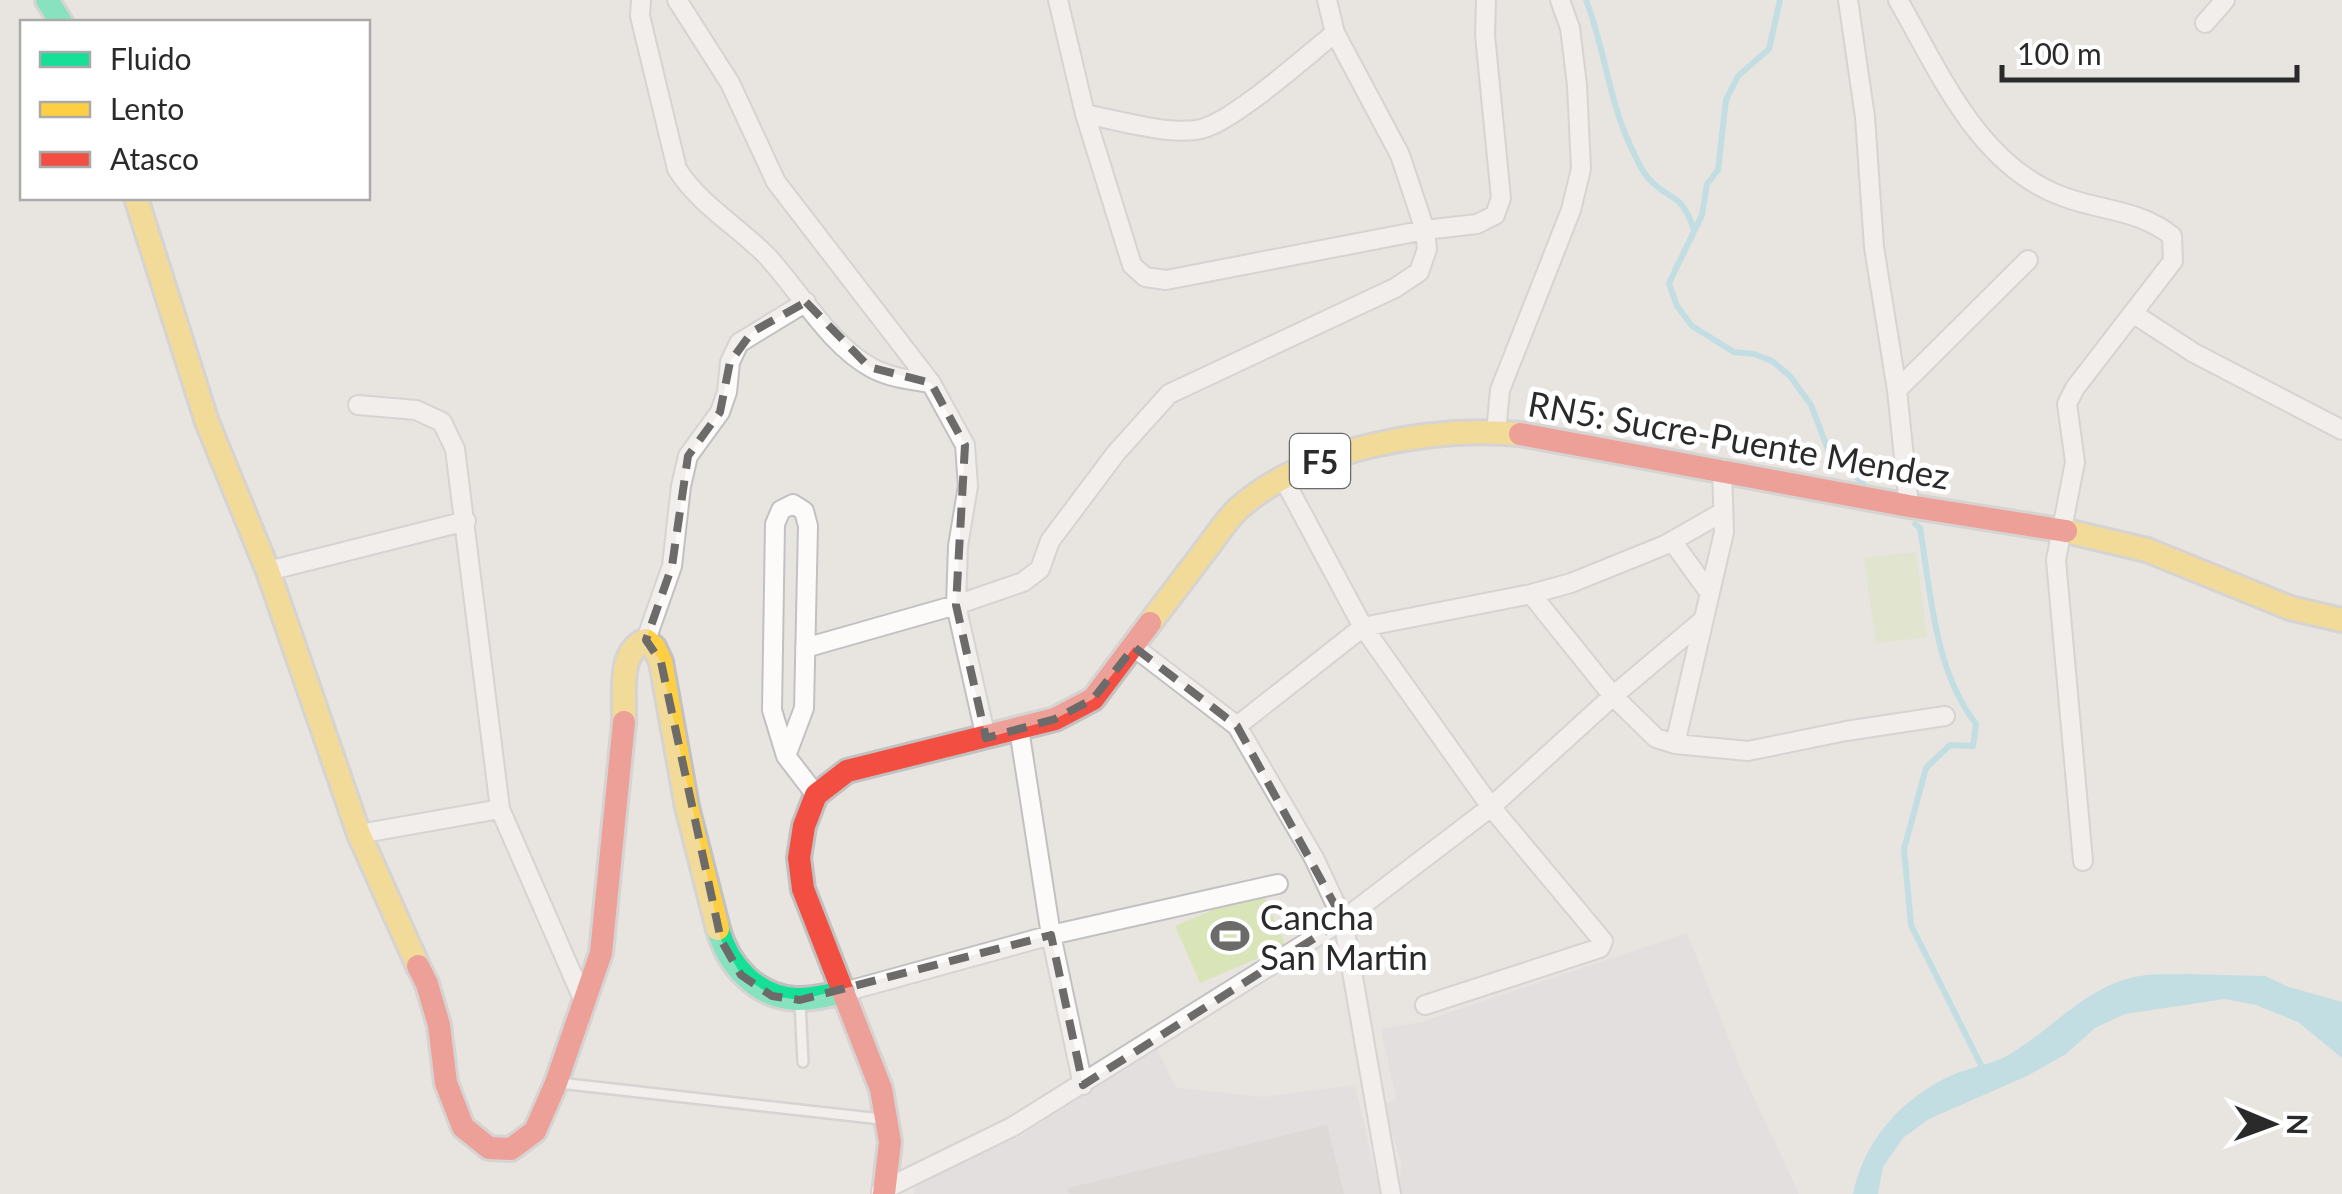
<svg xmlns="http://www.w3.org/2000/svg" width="2342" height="1194" font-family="Lato,sans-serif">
<rect width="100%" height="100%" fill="#e8e4e0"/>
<path fill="#dbd9db" d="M1687,933L1741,1070L1799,1194H1400L1401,1162L1384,1105L1396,1098L1381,1029L1421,1022Z
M1156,1046L1176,1088L1264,1097L1355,1085L1380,1194H914L919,1177L1016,1139Z"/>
<path fill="#d9e5b9" d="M1916,552L1927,637L1876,643L1864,558Z
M1261,889L1286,946L1200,983L1175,926Z"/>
<path fill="#98d8e6" d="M2186,974L2265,976L2289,987L2342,1002V1058L2298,1022L2256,1005L2225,999L2125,1014L2095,1028L2066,1054L2027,1076L1929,1119L1903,1138L1883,1167L1878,1194H1853C1864,1140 1902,1098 1952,1075C1970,1067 1992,1065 2010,1054C2053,1029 2088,984 2140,976C2154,973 2171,975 2186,974Z"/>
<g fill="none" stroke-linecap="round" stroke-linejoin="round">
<path stroke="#98d8e6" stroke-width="6" d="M1586,0C1605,49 1610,107 1633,151C1637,160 1642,172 1649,179C1672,203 1681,191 1694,230
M1780,0L1769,49L1738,76L1726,100L1718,170L1707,184L1702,215L1669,283L1677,306L1692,326L1734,352L1754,354L1772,361L1790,376L1811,405L1830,455L1863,483
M1915,524L1920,528C1931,593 1934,670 1976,724L1973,746L1950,745L1926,768L1904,849L1911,925L1985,1073"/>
</g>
<path fill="#cfccc9" d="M1327,1125L1344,1194H1069L1068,1188Z"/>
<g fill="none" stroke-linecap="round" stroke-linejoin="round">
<g stroke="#c2c1c1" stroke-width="14">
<path id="lane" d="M800,1003L803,1062
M559,1083L881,1119"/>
</g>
<g stroke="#c2c1c1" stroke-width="22">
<path id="street" d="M641,0L640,16L677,169C699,204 737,226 766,255C800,291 828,344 872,368C891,378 910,380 931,383
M677,0L730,83L776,182L931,383L965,445L968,486L958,546L956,605L986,738
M1058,0L1085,114C1116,120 1171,136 1201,129C1233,122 1306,56 1335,33
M1848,0L1865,117L1874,247L1897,390L1909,506
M1898,0C1940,73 1979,167 2064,197C2102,211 2140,210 2172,236L2173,261L2075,388L2067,404L2075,462L2056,560L2083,861
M2205,23L2225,0
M1085,114L1132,265L1145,277L1166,280L1425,230L1477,224L1495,215L1501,198L1485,35L1486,0
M2134,314L2194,353L2342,430
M1897,390L2028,260
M358,405L416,410L442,422L455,449L500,809L583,999
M1496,432L1500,390L1571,210L1581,169L1577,85L1570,28L1560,0
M1282,476L1363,627L1491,807L1603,941L1600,948L1425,1005
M1672,541L1709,592
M268,571L466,521
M1531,594L1613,696L1656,738L1675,744L1748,751L1846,731L1945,716
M646,640L672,566L681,486L688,456L720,412L727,392L730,362L739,343L806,302
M1134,647L1237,726L1314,858L1343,920L1391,1194
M805,648L956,605L1023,582L1040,569L1050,541L1116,453L1169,394L1395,288L1419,272L1427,249L1425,230L1400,155L1335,33L1327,0
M1237,726L1363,627L1531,594L1571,583L1665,545L1723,512
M1019,729L1051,935L1083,1085
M1675,744L1724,532L1722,469
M786,756L804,708L808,526L804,511L793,504L781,510L775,524L772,710L786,756L816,795
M359,834L500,809
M844,992L1051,935L1278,884
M881,1191L1012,1127L1343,920L1491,807L1613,696L1702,621"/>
</g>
<g stroke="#c2c1c1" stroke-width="28">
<path id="fast" d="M47,0L61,22
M718,929C728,966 757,997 796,999C812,1000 829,995 844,992"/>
</g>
<g stroke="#c2c1c1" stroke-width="28">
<path id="slow" d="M136,198L207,422L268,571L359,834L418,966
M2066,531L2147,550L2290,608L2342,620
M1150,623C1170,597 1190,570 1210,544C1219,532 1228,518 1239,508C1307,448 1432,426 1520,434
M624,722C625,694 617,652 646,640L654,647L661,662L687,807L718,929"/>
</g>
<g stroke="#c2c1c1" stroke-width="28">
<path id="jam" d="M1520,434L1909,506L2066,531
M418,966L427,984L439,1025L446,1083L463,1127L489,1148L511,1149L535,1131L556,1083L601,953L624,722
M884,1194L890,1142L881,1089L803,889L799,858L804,826L816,795L847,771L1055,719L1093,699L1150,623"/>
</g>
<use href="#lane" stroke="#fcfbfa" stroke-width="9"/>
<use href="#street" stroke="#fcfbfa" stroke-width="18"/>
<use href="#fast" stroke="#16e098" stroke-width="22"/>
<use href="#slow" stroke="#ffcf43" stroke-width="22"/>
<use href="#jam" stroke="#f24e42" stroke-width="22"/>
</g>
<path d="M0 0H2342V1194H0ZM806,302L869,367L931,383L965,445L956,605L986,738L1055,719L1093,699L1134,647L1237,726L1343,920L1083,1085L1051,935L800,1000L772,996L741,975L721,940L661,662L646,640L672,566L688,456L720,412L730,362L752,332Z" fill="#e8e4e0" fill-opacity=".55" fill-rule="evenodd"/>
<path fill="none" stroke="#6c6b6a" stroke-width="8" stroke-dasharray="20 12" stroke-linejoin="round" d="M806,302L869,367L931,383L965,445L956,605L986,738L1055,719L1093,699L1134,647L1237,726L1343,920L1083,1085L1051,935L800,1000L772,996L741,975L721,940L661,662L646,640L672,566L688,456L720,412L730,362L752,332Z"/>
<defs>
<g id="stadium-bare" transform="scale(3)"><path d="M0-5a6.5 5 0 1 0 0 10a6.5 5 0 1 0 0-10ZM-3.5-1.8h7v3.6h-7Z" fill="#6c6b6a" stroke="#fff" stroke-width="2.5" paint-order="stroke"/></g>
</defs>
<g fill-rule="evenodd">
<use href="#stadium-bare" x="1230" y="936"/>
</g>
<g text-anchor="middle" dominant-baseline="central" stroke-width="10" stroke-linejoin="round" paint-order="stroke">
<rect fill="#fff" stroke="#6a6a6a" stroke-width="2.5" x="1290" y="434" width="60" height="54" rx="8"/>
<g font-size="32" font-weight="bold" fill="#2a2a2a">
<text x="1320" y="461">F5</text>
</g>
<g font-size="35" fill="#2a2a2a" stroke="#fff">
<text transform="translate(1739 439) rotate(10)">RN5: Sucre-Puente Mendez</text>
</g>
<g font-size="35" fill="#2a2a2a" stroke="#fff" text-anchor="start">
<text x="1260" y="916">Cancha<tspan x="1260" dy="40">San Martin</tspan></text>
</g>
</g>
<rect x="20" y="20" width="350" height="180" fill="#ffffff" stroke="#aaaaaa" stroke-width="2.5"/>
<rect x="40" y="52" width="50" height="15" fill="#16e098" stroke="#aaaaaa" stroke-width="2.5"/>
<text x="110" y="70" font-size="30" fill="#2a2a2a">Fluido</text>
<rect x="40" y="102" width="50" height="15" fill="#ffcf43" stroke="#aaaaaa" stroke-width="2.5"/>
<text x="110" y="120" font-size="30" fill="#2a2a2a">Lento</text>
<rect x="40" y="152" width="50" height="15" fill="#f24e42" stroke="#aaaaaa" stroke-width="2.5"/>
<text x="110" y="170" font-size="30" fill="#2a2a2a">Atasco</text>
<g transform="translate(2272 1124) rotate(91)" stroke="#ffffff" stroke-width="8" paint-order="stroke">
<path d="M0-8L18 38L0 25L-18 38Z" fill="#2a2a2a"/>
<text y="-15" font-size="28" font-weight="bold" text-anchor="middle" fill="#2a2a2a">N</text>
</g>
<path d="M2002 65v15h295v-15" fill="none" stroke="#2a2a2a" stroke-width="5"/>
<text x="2017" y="65" font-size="30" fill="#2a2a2a" stroke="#ffffff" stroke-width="8" paint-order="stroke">100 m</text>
</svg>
